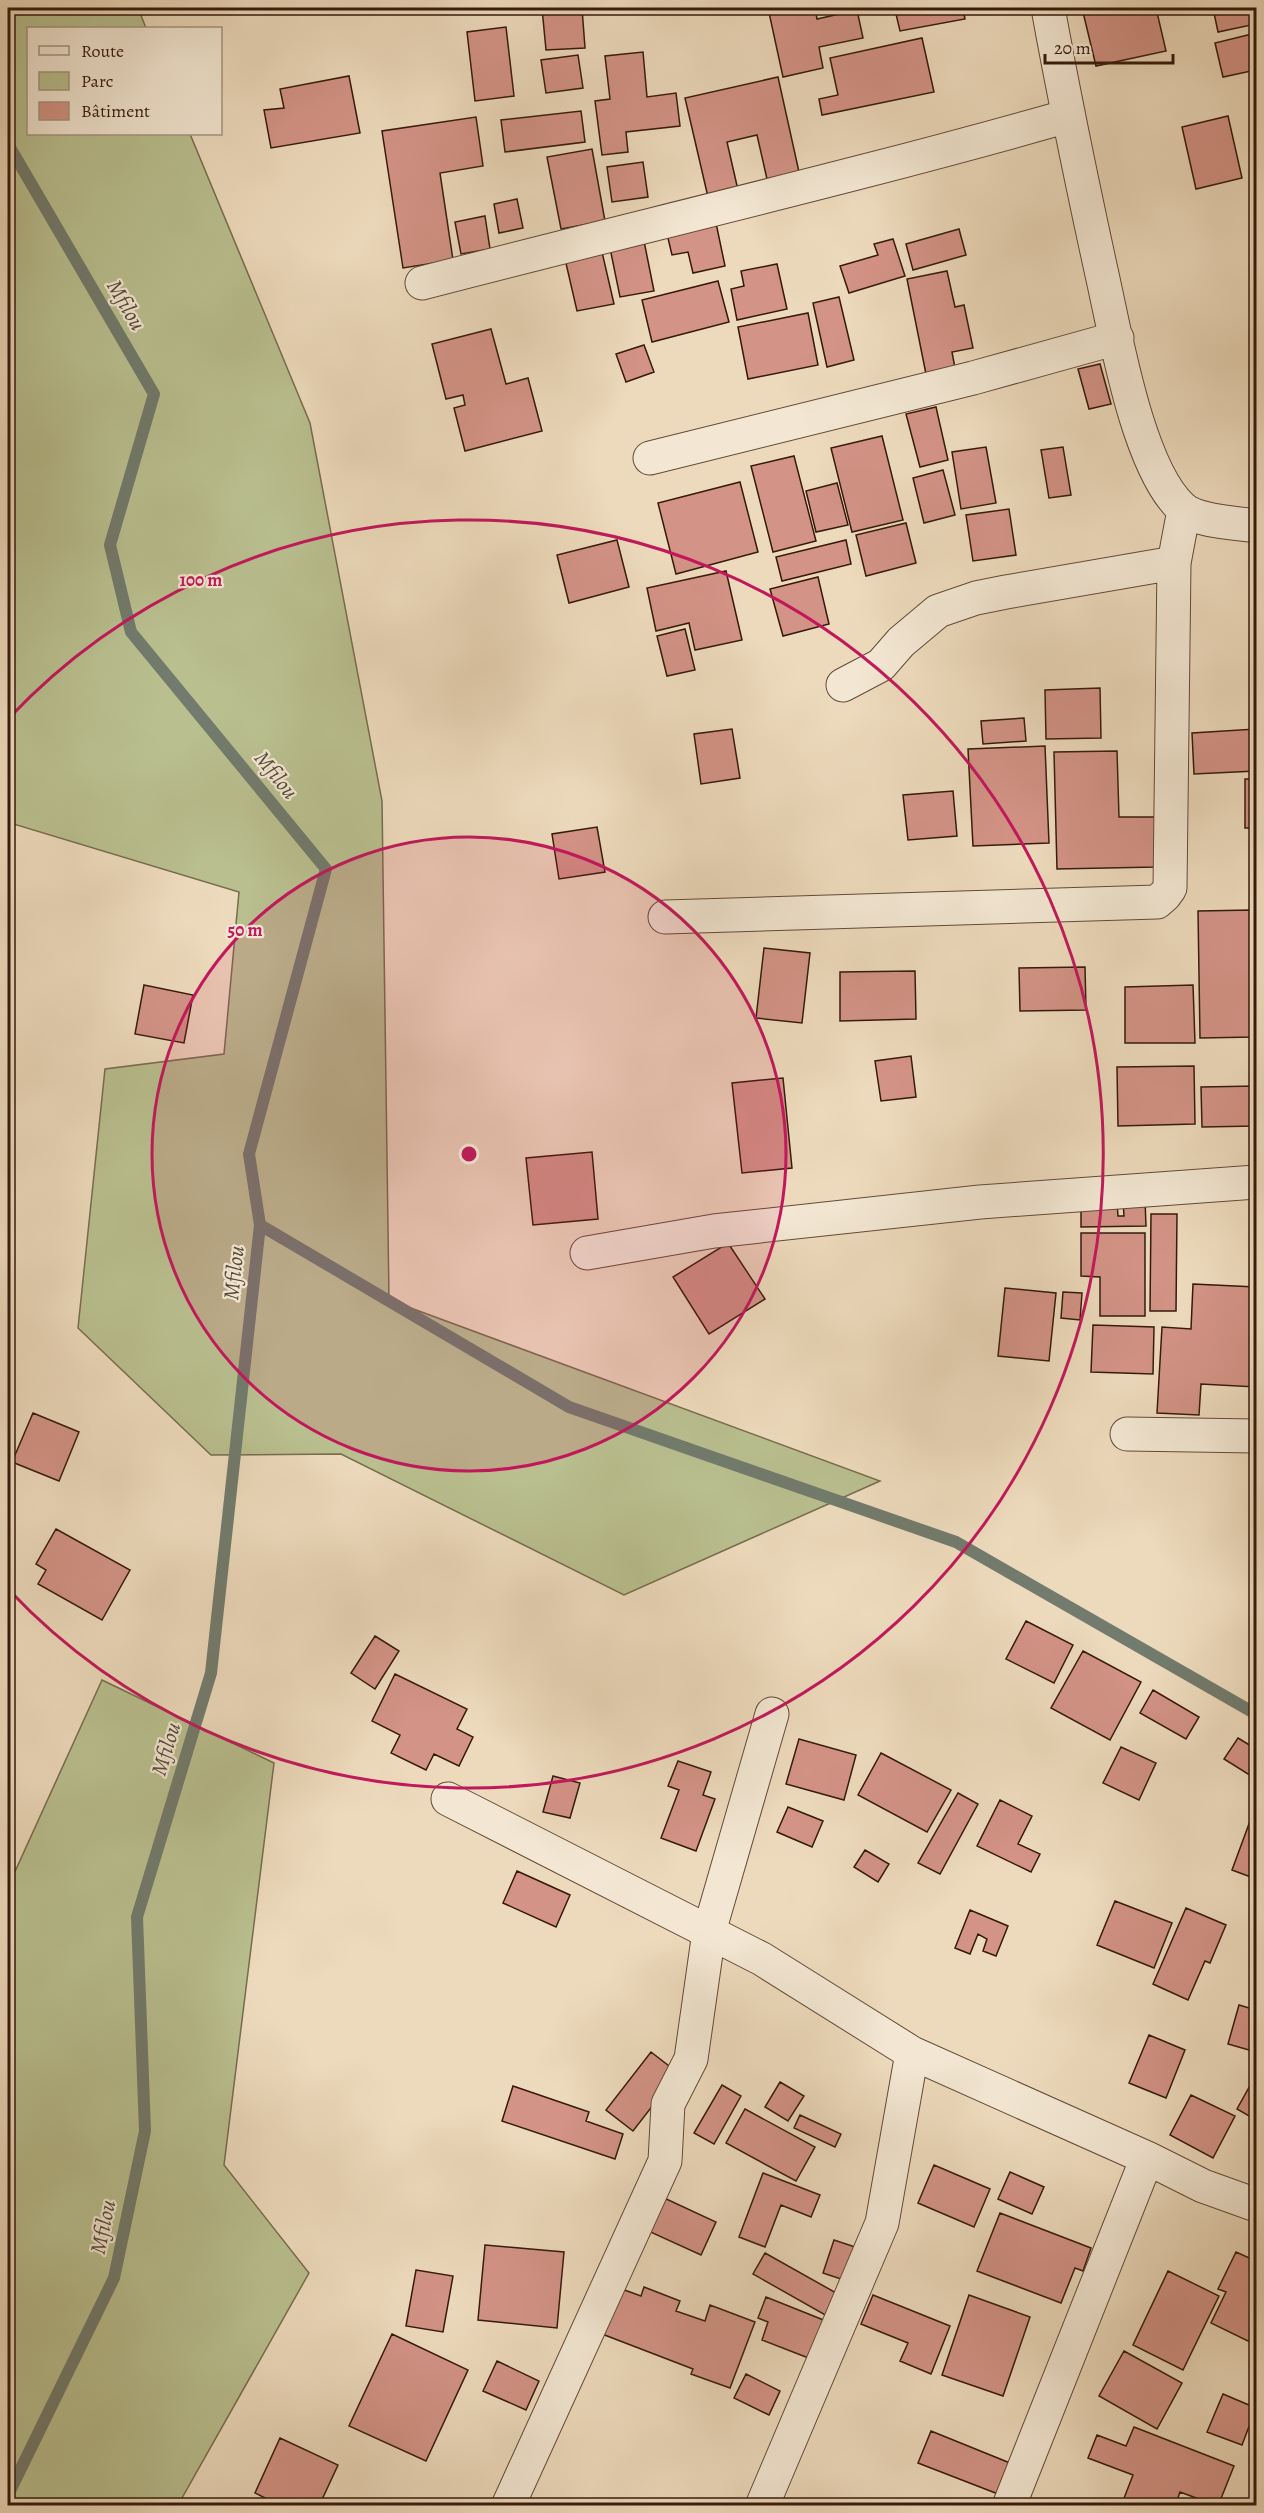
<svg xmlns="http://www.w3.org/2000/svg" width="1264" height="2513" font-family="Alegreya,serif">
<rect width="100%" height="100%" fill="#eddabc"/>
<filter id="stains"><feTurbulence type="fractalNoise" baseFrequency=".00333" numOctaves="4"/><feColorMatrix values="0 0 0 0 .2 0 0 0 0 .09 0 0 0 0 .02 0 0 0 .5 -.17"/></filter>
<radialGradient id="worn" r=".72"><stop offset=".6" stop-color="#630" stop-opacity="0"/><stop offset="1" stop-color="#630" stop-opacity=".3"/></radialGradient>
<path fill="#b9bf8f" stroke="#776c4e" stroke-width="1.5" d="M8,8H138L146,28H28V134H190L310,423L382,801L389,1300L880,1481L624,1595L341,1454L211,1455L78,1328L105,1069L224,1054L239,892L10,823L8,819Z
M102,1680L274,1763L224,2165L309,2273L178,2505H8V1887Z"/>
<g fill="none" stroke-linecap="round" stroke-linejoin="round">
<path stroke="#727b6d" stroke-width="12" d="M8,144L154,394L110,545L131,632L326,869L249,1154L260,1225L211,1673L137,1917L145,2131L114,2278L8,2495
M260,1225L569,1407L956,1542L1256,1714"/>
</g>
<path fill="#d39386" stroke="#351a0c" stroke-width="1.5" d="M542,8H582L585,48L546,50Z
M768,8H815L817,19L857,10L863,38L819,47L823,68L783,77Z
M911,8H963L965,19L900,31L896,14L912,11Z
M1082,8H1156L1166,51L1096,66Z
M1213,8H1256V24L1218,32Z
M506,27L514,96L475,101L467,32Z
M1256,33V70L1223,77L1215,43Z
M922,38L934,92L822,115L819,99L838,95L830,58Z
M643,52L647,97L676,93L680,126L626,132L628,152L602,155L595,101L610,99L605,56Z
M578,55L583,88L546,93L541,60Z
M349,76L360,133L271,148L264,110L284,108L280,89Z
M778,77L799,172L767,179L757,135L727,142L738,190L708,197L685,98Z
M581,111L585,142L505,152L501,120Z
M1228,116L1242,178L1196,189L1182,127Z
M476,117L483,166L440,173L453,260L403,268L382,131Z
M592,149L605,221L561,229L547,157Z
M643,162L648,197L612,202L607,167Z
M517,199L523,228L499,233L494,204Z
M485,216L490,249L461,254L455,222Z
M716,223L725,266L693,273L688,252L672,255L667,234Z
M959,229L966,255L913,270L906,244Z
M893,239L905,276L849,293L840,266L878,255L874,244Z
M644,241L654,291L620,297L610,248Z
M602,252L614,304L577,311L565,259Z
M777,264L787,309L737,320L731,289L744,286L741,271Z
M947,271L955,307L964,305L973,348L952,352L955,368L926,374L907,279Z
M718,281L729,322L652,342L642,300Z
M839,297L854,360L827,367L813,303Z
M808,313L818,365L748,379L738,327Z
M491,329L506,384L528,378L542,431L465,451L454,408L465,405L463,395L446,399L432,344Z
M644,345L654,372L626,382L616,354Z
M1100,364L1111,404L1089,409L1078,369Z
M936,407L948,460L920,467L906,414Z
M882,436L903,520L852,532L831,448Z
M986,447L996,503L961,509L952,452Z
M1063,447L1071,495L1049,498L1041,450Z
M794,456L816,541L773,552L751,466Z
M943,470L955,515L924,523L913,478Z
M740,482L758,552L676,574L658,503Z
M837,483L848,525L816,532L806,491Z
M1009,509L1016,555L973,561L966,515Z
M906,523L916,563L866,576L856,535Z
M617,540L629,587L569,603L557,555Z
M846,540L851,564L782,581L776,557Z
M726,571L742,640L695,650L689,623L656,631L647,588Z
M818,577L829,624L783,636L770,589Z
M685,629L695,670L667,676L657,636Z
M1100,688L1101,738L1046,739L1045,690Z
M1024,718L1026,741L983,744L981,721Z
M732,729L740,778L701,784L694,734Z
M1256,729V771L1194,774L1192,733Z
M1045,746L1049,843L973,846L968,749Z
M1117,751L1119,817H1155L1156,867L1057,869L1054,752Z
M1245,779H1256V828H1245Z
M953,791L957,836L908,840L903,795Z
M597,827L605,872L559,879L552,834Z
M1252,910L1254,1037L1200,1038L1198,911Z
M764,948L810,953L802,1023L756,1018Z
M1085,967L1086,1010L1020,1011L1019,968Z
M915,971L916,1019L840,1021V972Z
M144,985L193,995L184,1043L135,1034Z
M1193,985L1195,1043H1125V987Z
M911,1056L916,1097L881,1101L875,1061Z
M1194,1066L1195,1124L1118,1126L1117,1067Z
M783,1078L792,1168L742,1173L732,1083Z
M1256,1086V1126L1202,1127L1201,1087Z
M592,1152L598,1219L533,1225L526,1158Z
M1123,1200H1145L1146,1226L1081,1227V1203L1117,1202L1118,1216H1124Z
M1151,1214H1177L1176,1311H1150Z
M1081,1233H1145V1316H1100V1277L1081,1276Z
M728,1243L765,1299L709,1334L673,1277Z
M1193,1284L1256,1287V1387L1201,1384L1199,1415L1157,1413L1162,1327L1191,1329Z
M1005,1288L1056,1293L1049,1361L998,1356Z
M1063,1292L1082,1293L1080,1320L1061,1318Z
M1093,1325L1154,1327L1153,1374L1091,1372Z
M33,1413L79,1432L59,1481L12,1462Z
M56,1529L130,1570L102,1620L38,1584L46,1570L36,1564Z
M1026,1621L1073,1645L1054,1683L1006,1659Z
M375,1636L399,1651L375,1689L351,1673Z
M1083,1651L1141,1682L1110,1740L1051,1708Z
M395,1674L467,1709L457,1729L473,1737L459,1766L434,1754L426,1770L391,1753L400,1735L372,1721Z
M1153,1690L1199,1717L1186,1739L1140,1713Z
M1238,1738L1256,1749V1779L1224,1759Z
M799,1739L856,1755L844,1800L786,1784Z
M1121,1747L1156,1763L1139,1800L1103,1783Z
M881,1753L951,1790L927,1832L858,1795Z
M678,1761L711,1772L703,1795L715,1799L696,1851L661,1838L679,1790L668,1786Z
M553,1776L580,1783L570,1818L543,1812Z
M958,1793L978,1804L940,1874L918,1863Z
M1000,1800L1032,1816L1018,1844L1040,1854L1031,1872L977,1846Z
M788,1807L823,1821L812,1847L777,1832Z
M1253,1813L1256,1814V1879L1232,1870Z
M865,1850L889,1864L878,1882L854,1867Z
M517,1871L570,1895L556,1927L503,1903Z
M1115,1901L1172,1923L1154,1968L1097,1945Z
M1186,1908L1226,1925L1210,1963L1205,1961L1188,2000L1153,1984Z
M970,1910L1008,1926L996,1956L983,1951L987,1939L978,1934L970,1954L955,1948Z
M1239,2005L1256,2010V2052L1228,2044Z
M1149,2035L1185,2050L1166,2098L1129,2083Z
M651,2052L678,2073L633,2131L606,2110Z
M1256,2075V2120L1237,2109Z
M780,2082L804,2096L788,2121L765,2107Z
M722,2085L741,2096L714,2144L694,2133Z
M513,2086L589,2112L586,2121L623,2134L615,2159L502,2121Z
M1191,2095L1235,2116L1213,2158L1170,2135Z
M745,2109L815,2147L796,2181L726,2143Z
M800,2115L841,2134L835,2147L794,2128Z
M934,2165L990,2189L974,2227L918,2203Z
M1010,2172L1044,2187L1032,2214L998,2199Z
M763,2173L820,2195L811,2217L781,2205L765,2247L739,2237Z
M662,2197L716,2222L701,2255L646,2230Z
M1000,2213L1091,2248L1083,2271L1075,2268L1061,2303L977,2271Z
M834,2240L861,2249L850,2282L823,2273Z
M485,2245L564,2252L557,2328L478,2320Z
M1236,2252L1256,2261V2339L1254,2344L1211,2323L1226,2292L1218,2289Z
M765,2253L838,2294L827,2316L753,2274Z
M416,2270L453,2276L443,2332L406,2326Z
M1168,2271L1219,2296L1183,2370L1133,2345Z
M644,2287L680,2301L676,2311L705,2321L710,2305L755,2322L730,2388L691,2374L693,2369L602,2334L619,2288L641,2296Z
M873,2295L950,2326L931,2374L900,2361L908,2343L861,2324Z
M969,2295L1030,2317L1003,2396L942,2375Z
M766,2297L826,2321L811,2359L762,2340L768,2322L758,2318Z
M392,2334L468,2370L426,2461L349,2426Z
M1124,2351L1182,2383L1157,2429L1099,2396Z
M497,2361L539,2381L526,2410L483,2391Z
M746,2374L780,2391L769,2415L734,2398Z
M1223,2394L1256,2408L1242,2445L1207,2432Z
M1134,2427L1234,2466L1218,2506L1180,2492L1175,2506H1121L1133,2475L1088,2458L1097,2435L1126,2446Z
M931,2431L1010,2463L998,2494L918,2463Z
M280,2438L338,2465L319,2506H281L255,2493Z"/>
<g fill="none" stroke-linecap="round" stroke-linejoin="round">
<g stroke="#634a38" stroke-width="35">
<path id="street" d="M1048,8C1064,96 1082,183 1101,270C1115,331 1137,467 1182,508C1197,522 1237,523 1256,526
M422,283C637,227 854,177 1068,116
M650,458L973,378L1117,338
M843,685L881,665L901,642L938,611L976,598L1006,592L1174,563
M665,917L1157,902L1165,895L1170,888L1174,563L1184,510
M587,1253L714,1231L980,1202L1256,1182
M1127,1434L1256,1436
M448,1799L762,1959L912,2053L1147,2158L1203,2186L1256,2205
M508,2506L665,2161L668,2104L691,2059L709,1932L772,1714
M762,2506L882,2223L912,2053
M1009,2506L1147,2158"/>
</g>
<use href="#street" stroke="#f3e7d3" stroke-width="33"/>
</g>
<circle cx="469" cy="1154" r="317" fill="#c2185b" fill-opacity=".12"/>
<g fill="none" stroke="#c2185b" stroke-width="3">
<circle cx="469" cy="1154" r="317"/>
<path d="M9 718A634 634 0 1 1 9 1590"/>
</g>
<g text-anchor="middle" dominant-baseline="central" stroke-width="4.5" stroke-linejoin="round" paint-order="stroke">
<g font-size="22" font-style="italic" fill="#534a3c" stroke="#f3e7d3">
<text transform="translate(126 305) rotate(60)">Mfilou</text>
<text transform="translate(276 775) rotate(51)">Mfilou</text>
<text transform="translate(234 1273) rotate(-84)">Mfilou</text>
<text transform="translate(166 1749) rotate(-73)">Mfilou</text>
<text transform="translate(103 2227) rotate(-78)">Mfilou</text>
</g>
</g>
<circle cx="469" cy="1154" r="9" fill="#c2185b" stroke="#f3e7d3" stroke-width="3"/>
<g font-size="18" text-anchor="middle" font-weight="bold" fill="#c2185b" stroke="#f3e7d3" stroke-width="4.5" stroke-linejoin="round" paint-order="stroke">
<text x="201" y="586">100 m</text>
<text x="245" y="936">50 m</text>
</g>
<rect width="1264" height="2513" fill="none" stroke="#eddabc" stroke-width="30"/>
<rect x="9" y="9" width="1246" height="2495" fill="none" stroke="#351a0c" stroke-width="3"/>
<rect x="15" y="15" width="1234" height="2483" fill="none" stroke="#351a0c" stroke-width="1.5"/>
<rect x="27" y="27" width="195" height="108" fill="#f3e7d3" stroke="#a79583" stroke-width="1.5"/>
<rect x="39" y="46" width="30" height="9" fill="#f3e7d3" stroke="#a79583" stroke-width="1.5"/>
<text x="81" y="57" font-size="18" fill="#351a0c">Route</text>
<rect x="39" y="72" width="30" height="18" fill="#b9bf8f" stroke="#a79583" stroke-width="1.5"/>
<text x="81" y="87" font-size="18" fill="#351a0c">Parc</text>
<rect x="39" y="102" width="30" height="18" fill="#d39386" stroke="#a79583" stroke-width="1.5"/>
<text x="81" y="117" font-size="18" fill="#351a0c">Bâtiment</text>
<path d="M1045 54v9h128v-9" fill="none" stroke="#351a0c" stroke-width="3"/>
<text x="1054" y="54" font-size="18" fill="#351a0c" stroke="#f3e7d3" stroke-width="4.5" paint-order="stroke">20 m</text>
<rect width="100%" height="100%" filter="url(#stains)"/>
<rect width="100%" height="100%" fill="url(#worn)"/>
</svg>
